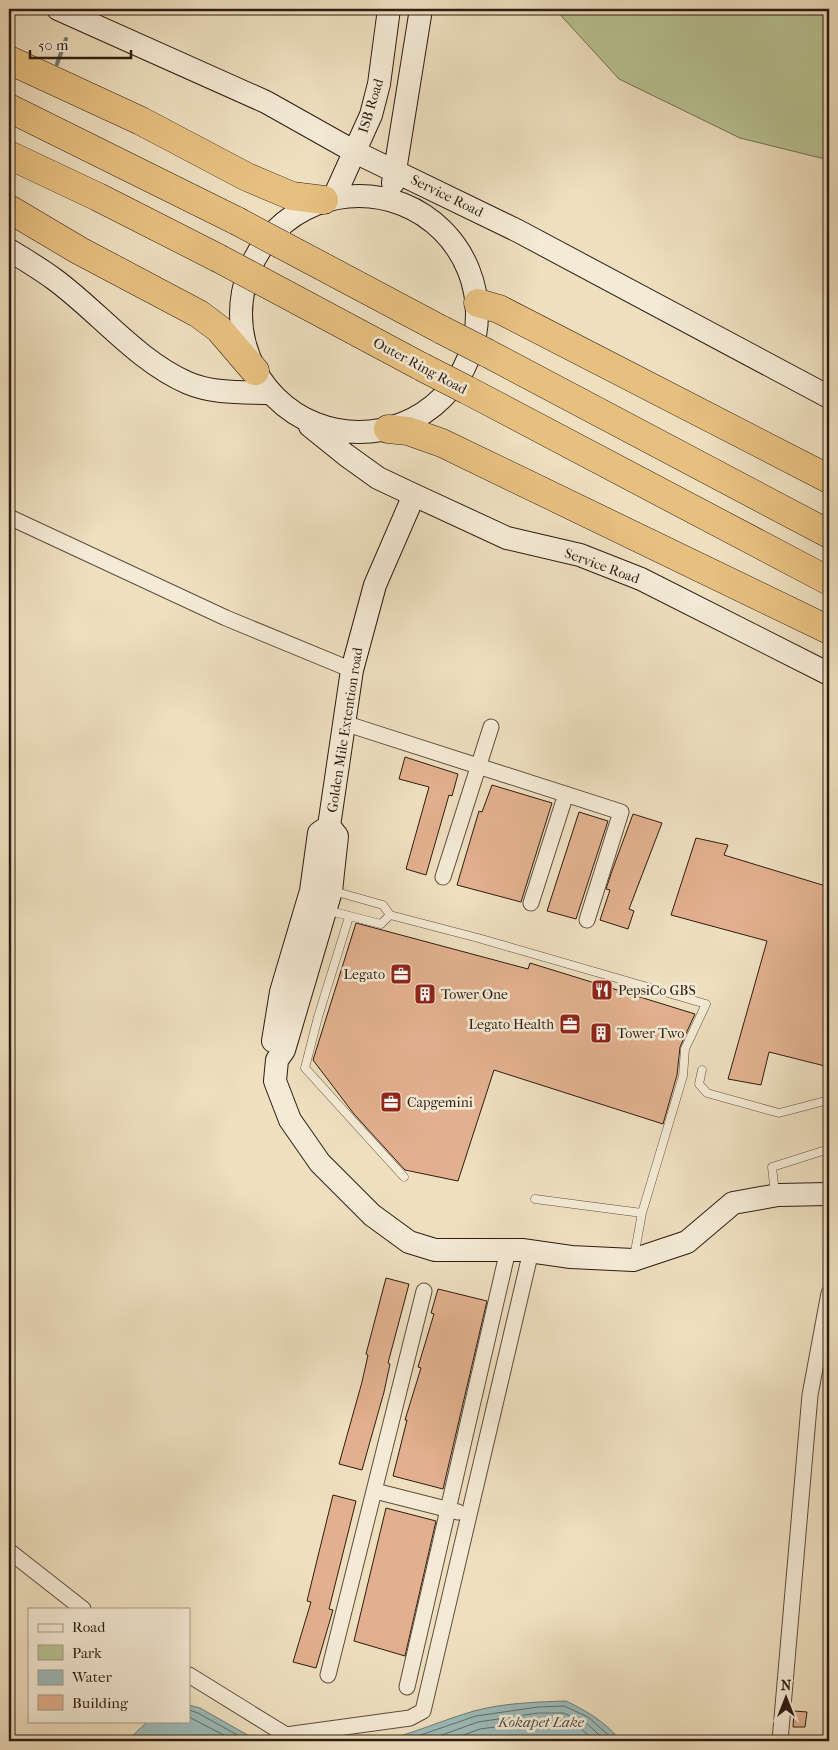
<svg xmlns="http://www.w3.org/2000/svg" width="838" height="1750" font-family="'IM FELL French Canon',serif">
<rect width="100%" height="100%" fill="#eedfbf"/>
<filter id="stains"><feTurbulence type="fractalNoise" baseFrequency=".004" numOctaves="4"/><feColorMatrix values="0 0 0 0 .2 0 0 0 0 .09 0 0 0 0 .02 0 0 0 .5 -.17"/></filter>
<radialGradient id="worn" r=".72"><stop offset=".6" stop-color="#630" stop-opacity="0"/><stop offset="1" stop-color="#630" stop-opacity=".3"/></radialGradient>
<path fill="#b8c292" stroke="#736f52" d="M555,9H829V160L740,138L619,79Z"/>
<path fill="#9bbbb9" stroke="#6f7b76" d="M566,1701C589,1712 605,1722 621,1741H383C414,1733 443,1720 474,1711C503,1703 536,1702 566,1701Z
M189,1705L200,1708L258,1741H127L148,1721H189Z"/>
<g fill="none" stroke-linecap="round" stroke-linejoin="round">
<path stroke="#646c66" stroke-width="1" d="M189,1710L198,1713L248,1741
M189,1717L235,1741
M403,1741L476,1716L538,1707L564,1706L588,1717L615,1741
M425,1741L478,1722L538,1713H563L585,1722L606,1741
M447,1741L480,1729L539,1721L562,1720L581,1729L596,1741"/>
<path stroke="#6f7b76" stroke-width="4" d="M57,64L66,39"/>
</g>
<path fill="#e2b08e" stroke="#2e1c12" d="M405,757L458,774L452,796L449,795L426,875L406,869L429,787L399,779Z
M492,785L552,803L521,902L457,885L479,811L482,812Z
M579,812L608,821L576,919L547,911Z
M633,814L662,823L629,909L634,911L628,929L600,920L610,890L606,889L612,871Z
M696,838L728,845L724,855L829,887V1067L769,1052L761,1085L728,1079L767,941L671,915Z
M356,923L528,969L530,963L695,1014L680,1047L677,1075L663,1124L494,1070L458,1181L405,1170L354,1114L313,1060Z
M386,1278L409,1284L388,1363L390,1364L384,1392L362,1470L339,1464L362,1382L368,1355L366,1354Z
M438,1289L487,1301L443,1489L393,1476L407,1420H405L421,1368L418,1367L434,1314L431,1313Z
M333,1495L356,1501L329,1609L333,1610L316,1668L293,1662L311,1602L307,1601Z
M386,1508L436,1521L405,1656L354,1641Z
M794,1711L807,1712L805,1727H793Z"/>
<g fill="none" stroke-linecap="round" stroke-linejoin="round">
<g stroke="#5e4d3d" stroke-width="9">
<path id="lane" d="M326,910L381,924L390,915L383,905L333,891
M390,915L478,938L706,1004L685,1049L683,1076L642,1213L634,1257
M349,917L318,1017L305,1068L404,1177
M702,1070L699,1084L707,1093L779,1113L829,1100
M775,1193L772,1167L829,1149
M535,1199L642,1213"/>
</g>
<g stroke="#5e4d3d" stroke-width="17">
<path id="street" d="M9,517L226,618L352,670
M344,723L621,812L587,920
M443,877L491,727
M531,903L566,794
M375,1491L458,1512
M9,1551L83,1609
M189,1675L286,1735L410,1718L423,1711L531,1251
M328,1675L424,1291
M407,1687L508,1250
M780,1741L810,1395L829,1293"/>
</g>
<g stroke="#2e1c12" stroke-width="24">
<path id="secondary" d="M58,9L266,102L355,152L518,231L829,397
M393,183L421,9
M241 314a118 118 0 1 1 236 0a118 118 0 1 1-236 0Z
M334,197L371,115L379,84L389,9
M9,250C24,259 39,268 54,279C98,311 137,361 188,383C214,394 243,392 271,393
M310,426L346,455L378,478L414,495L507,538L580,555L641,579L829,674
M414,495L375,585L352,670L329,826L337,836L331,891L284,1050L277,1060L275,1081L290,1120L320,1163L372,1215L409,1242L435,1250H522L571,1257L633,1260L687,1242L733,1203L778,1195L829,1194
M273,1041L281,992L311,891L319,833L329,826"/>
</g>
<g stroke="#2e1c12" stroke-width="29">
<path id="highway" d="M9,60L141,121L247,177L292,196L324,200
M9,108L237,221
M9,155L98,197L218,258
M9,209L80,251L199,314L219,329L255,371
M282,245L442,330
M263,282L422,367
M478,303L499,309L829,479
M487,353L829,534
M467,390L829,581
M388,429L408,431L442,443L829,630"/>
</g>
<use href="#lane" stroke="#f4ead5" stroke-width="8"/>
<use href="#street" stroke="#f4ead5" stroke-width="15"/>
<use href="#secondary" stroke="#f4ead5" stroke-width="22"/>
<use href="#highway" stroke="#e7c080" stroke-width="28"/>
<g stroke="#2e1c12" stroke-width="29" stroke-linecap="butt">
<path id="highway-bridge" d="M237,221L282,245
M218,258L263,282
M442,330L487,353
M422,367L467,390"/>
</g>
<use href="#highway-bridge" stroke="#e7c080" stroke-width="28"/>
</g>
<defs>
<g id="office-square" transform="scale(1.125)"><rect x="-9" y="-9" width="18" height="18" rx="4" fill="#8f2418" stroke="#f4ead5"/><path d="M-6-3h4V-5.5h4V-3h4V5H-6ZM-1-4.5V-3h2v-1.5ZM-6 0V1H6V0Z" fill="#fff"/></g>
<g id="restaurant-square" transform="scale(1.125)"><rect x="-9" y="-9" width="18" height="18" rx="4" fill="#8f2418" stroke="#f4ead5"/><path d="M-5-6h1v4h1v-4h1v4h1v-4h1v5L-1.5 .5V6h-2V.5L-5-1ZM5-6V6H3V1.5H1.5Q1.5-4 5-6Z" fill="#fff"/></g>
<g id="building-square" transform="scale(1.125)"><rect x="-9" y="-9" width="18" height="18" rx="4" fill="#8f2418" stroke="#f4ead5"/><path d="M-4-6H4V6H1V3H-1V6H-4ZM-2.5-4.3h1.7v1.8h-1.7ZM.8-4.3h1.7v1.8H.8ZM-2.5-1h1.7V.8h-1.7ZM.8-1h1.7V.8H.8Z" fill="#fff"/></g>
</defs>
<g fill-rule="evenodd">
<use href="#office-square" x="401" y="974"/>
<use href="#restaurant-square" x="602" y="990"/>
<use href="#building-square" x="425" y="994"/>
<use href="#office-square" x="570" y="1024"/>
<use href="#building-square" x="601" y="1033"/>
<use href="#office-square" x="391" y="1102"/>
</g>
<g text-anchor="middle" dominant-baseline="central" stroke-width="5" stroke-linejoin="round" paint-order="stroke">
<g font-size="14" fill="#2e1c12" stroke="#f4ead5">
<text transform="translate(371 106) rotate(-73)">ISB Road</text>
<text transform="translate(447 196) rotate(26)">Service Road</text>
<text transform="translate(420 366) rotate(28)">Outer Ring Road</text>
<text transform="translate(602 566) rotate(20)">Service Road</text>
<text transform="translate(345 730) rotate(-81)">Golden Mile Extention road</text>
</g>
<g font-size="14" fill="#2e1c12" stroke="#f4ead5" text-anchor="start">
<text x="385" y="974" text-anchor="end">Legato</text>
<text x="618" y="990">PepsiCo GBS</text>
<text x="441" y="994">Tower One</text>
<text x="554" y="1024" text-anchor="end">Legato Health</text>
<text x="617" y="1033">Tower Two</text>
<text x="407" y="1102">Capgemini</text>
</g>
<g font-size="15" font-style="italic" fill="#4f4c44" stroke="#f4ead5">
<text x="541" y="1722">Kokapet Lake</text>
</g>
</g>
<rect width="838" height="1750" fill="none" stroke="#eedfbf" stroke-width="30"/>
<rect x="10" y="10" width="818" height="1730" fill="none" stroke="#2e1c12" stroke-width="2.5"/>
<rect x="15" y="15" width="808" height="1720" fill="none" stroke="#2e1c12"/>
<rect x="28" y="1608" width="162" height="115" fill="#f4ead5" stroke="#a59887"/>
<rect x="38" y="1624" width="25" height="8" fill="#f4ead5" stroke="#a59887"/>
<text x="72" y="1632" font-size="15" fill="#2e1c12">Road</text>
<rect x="38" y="1645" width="25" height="15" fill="#b8c292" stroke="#a59887"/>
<text x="72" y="1658" font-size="15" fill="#2e1c12">Park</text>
<rect x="38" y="1670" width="25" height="15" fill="#9bbbb9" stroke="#a59887"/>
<text x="72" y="1682" font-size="15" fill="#2e1c12">Water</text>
<rect x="38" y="1695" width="25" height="15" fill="#e2b08e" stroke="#a59887"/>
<text x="72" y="1708" font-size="15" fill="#2e1c12">Building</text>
<g transform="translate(786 1698)" stroke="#f4ead5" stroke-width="4" paint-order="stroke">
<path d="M0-4L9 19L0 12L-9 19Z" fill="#2e1c12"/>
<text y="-8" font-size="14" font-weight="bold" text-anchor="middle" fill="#2e1c12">N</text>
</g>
<path d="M30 50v8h101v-8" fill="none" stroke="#2e1c12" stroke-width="2.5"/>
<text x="38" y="50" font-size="15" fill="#2e1c12" stroke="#f4ead5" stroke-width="4" paint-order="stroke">50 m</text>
<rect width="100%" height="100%" filter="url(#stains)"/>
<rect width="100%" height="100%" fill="url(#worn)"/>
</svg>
